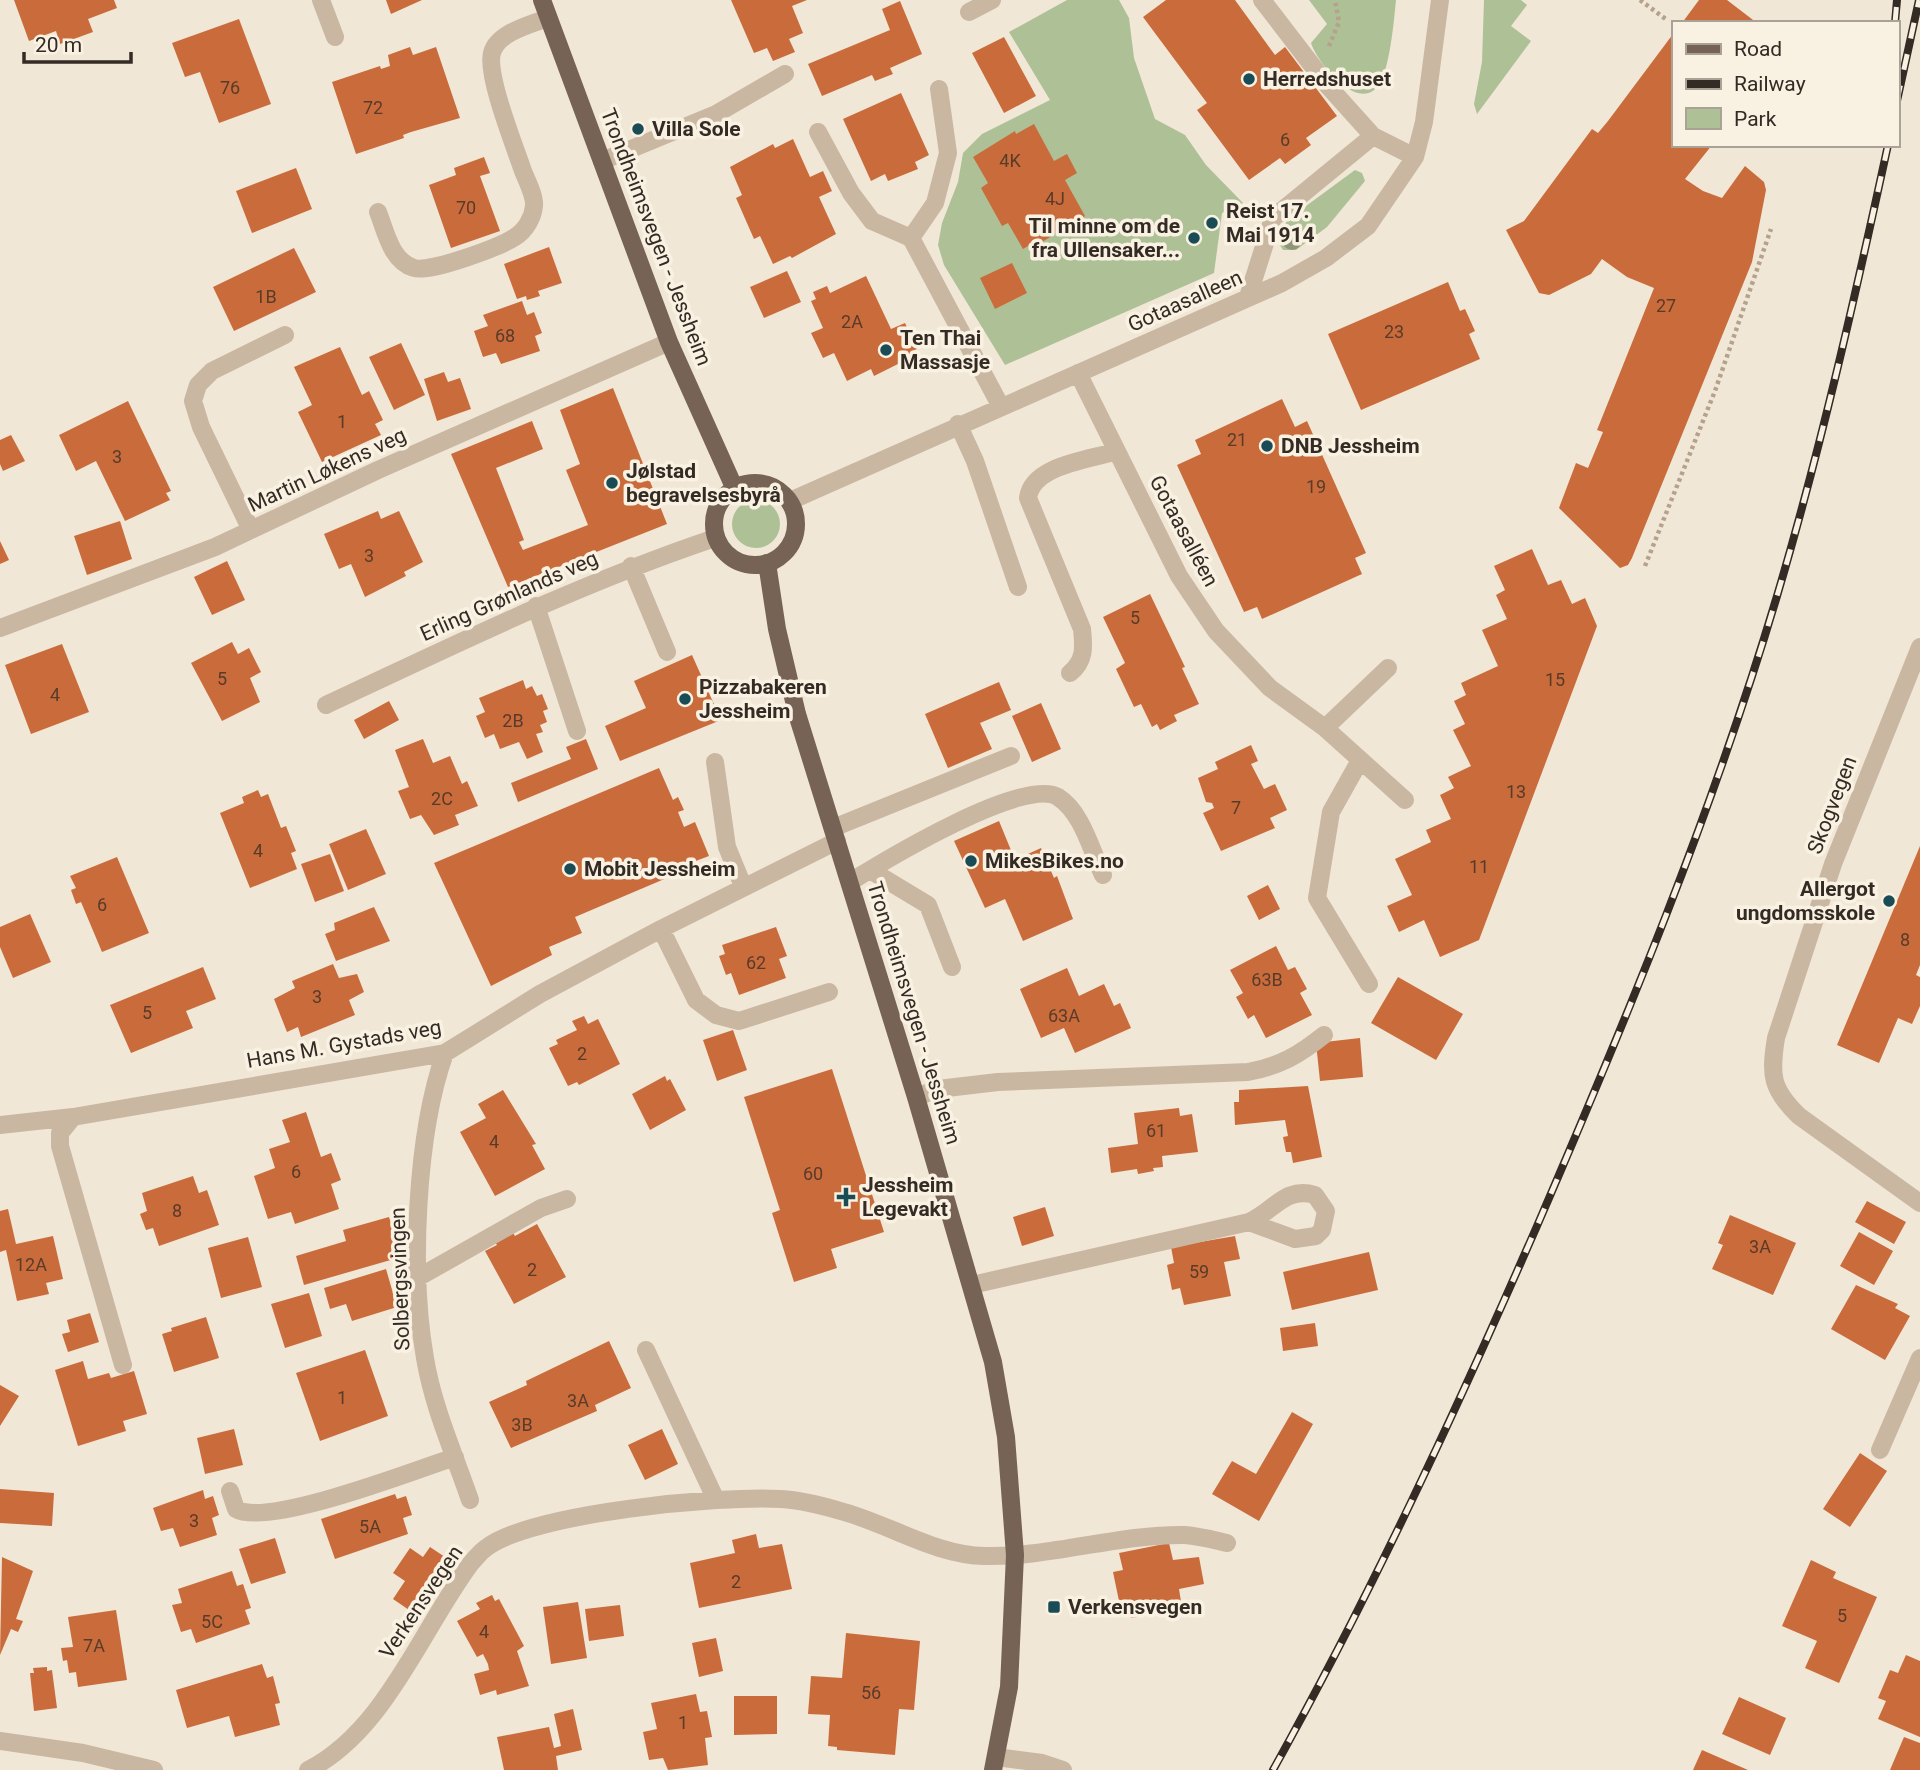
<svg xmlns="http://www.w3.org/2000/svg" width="1920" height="1770" font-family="Roboto,sans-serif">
<rect width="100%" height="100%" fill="#f1e7d6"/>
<path fill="#aec096" d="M1067,0H1119L1129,18L1134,58L1155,119L1185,135L1206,165L1243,203L1222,213L1214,273L1005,365L944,265L938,245L942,223L958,182L963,153L982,134L1050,100L1009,32Z
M1309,0H1396C1394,20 1390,70 1378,86C1357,113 1317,62 1311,43L1327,24Z
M1484,0H1521L1527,5L1511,26L1531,41L1477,114L1474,104L1482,62Z
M1355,170L1362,173L1365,181L1327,227L1296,250H1283L1278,242L1287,220Z
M732 524a24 24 0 1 1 48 0a24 24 0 1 1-48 0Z"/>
<path fill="#ca6b3b" d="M14,0H114L117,8L88,19L93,32L60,44L56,31L29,41Z
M386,0H422L391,14Z
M731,0H807L792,6L803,33L789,39L795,52L773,61L767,48L754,53Z
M1166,0H1235L1275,55L1285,47L1337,116L1306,138L1311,145L1285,164L1280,158L1249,180L1197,110L1207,103L1143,17Z
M1699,0H1727L1757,23H1682Z
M900,1L922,54L890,68L893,74L875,81L872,75L822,96L808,64L890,30L882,9Z
M239,19L271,104L219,123L200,72L185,77L172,43Z
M1673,34V145H1712L1685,179L1703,191L1722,198L1745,166L1764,182L1766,190L1752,262L1632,558L1628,565L1620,568L1559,508L1576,463L1588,468L1603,432L1597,430L1654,288L1627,277L1602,259L1591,274L1549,295L1539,293L1506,230L1524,221L1592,129L1598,133L1608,121Z
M1004,37L1036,96L1004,113L972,53Z
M410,47L413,55L436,47L460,118L411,132L403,135L404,138L356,154L332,82L380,66L381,69L390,66L388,55Z
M901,93L929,155L915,162L918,169L888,181L885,174L871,181L843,119Z
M1034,124L1054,161L1067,154L1077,173L1065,180L1085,216L1042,242L1040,239L1023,249L1008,223L1002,226L981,188L988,183L973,157L1015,131L1016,134Z
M793,139L810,177L823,171L832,191L819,197L836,234L792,258L790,256L773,264L760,236L754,239L736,198L742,195L730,167L773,144L775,148Z
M484,157L490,173L480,176L500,231L451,248L429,185L456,175L454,168Z
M296,168L312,209L252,233L236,191Z
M549,247L562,283L538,291L540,296L527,300L526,296L517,299L504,264Z
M294,248L316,292L234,331L213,287Z
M1012,263L1027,293L995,309L980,278Z
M787,271L801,302L764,318L750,287Z
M866,276L891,329L905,323L917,349L912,351L914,356L874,376L871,369L847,381L834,353L823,358L811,333L823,328L811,301L816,299L813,292L827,286L830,293Z
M1448,282L1460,311L1465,309L1475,331L1469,334L1480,359L1361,410L1328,334Z
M522,301L527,315L534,312L542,333L535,336L540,351L501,364L496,353L483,357L474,331L488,326L483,315Z
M401,343L425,395L394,410L369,357Z
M340,347L362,395L369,391L383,420L375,424L381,435L322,462L298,412L312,405L294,367Z
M444,372L448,382L460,378L471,409L437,421L424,379Z
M613,388L667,524L508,587L451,454L532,421L543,449L496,468L524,540L519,542L523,550L588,525L566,470L580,464L560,410Z
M1282,399L1295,427L1307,421L1366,553L1355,558L1362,574L1262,619L1257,607L1244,612L1177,465L1201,454L1195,440Z
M128,401L171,491L166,493L170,500L125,521L96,461L76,471L59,435Z
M11,435L25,461L3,471L0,464V440Z
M378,511L381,519L399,511L423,562L404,572L406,576L365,597L351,564L339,569L324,534Z
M120,521L132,559L87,575L74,536Z
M0,541L9,560L0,564Z
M1532,549L1548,585L1561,580L1572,604L1585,598L1597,626L1479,940L1440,957L1424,920L1399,932L1387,906L1412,895L1395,859L1431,842L1426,830L1451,819L1440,795L1454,788L1448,777L1471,766L1453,730L1465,724L1454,701L1466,695L1461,683L1498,666L1482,630L1507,619L1496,595L1505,590L1494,566Z
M227,561L245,600L212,615L194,577Z
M1150,594L1185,667L1182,668L1199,704L1174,715L1177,721L1160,730L1157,724L1152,727L1141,704L1134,707L1116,669L1125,663L1103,617Z
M232,642L238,654L249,648L261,672L250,678L260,702L222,721L191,663Z
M62,644L89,712L31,734L5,665Z
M692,655L721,720L620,761L605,726L646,708L634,681Z
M523,680L526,689L532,686L537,696L542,694L548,709L543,711L547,722L540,725L543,732L536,734L543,752L527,759L519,742L500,749L494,734L485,738L476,716L485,712L479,698Z
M999,682L1011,710L980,723L992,749L948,768L925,714Z
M389,701L399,720L364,739L354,720Z
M1041,703L1061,749L1032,762L1012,716Z
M423,739L433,763L450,756L462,784L467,781L478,806L455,815L459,825L434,835L421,815L410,819L398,791L409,787L395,750Z
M586,739L598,769L518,802L511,783L571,759L566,747Z
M1251,745L1258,761L1251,764L1264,789L1275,784L1287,810L1270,818L1275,828L1221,851L1203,813L1214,808L1212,803L1206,802L1198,778L1218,769L1215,762Z
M659,768L673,800L678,797L684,810L678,812L684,827L695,822L709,856L693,862L695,866L575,917L582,933L549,947L552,955L491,986L434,863Z
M258,790L261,797L268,794L281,828L286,826L296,851L291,853L297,869L250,888L220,813L244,803L242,797Z
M999,821L1015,860L1041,848L1054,878L1057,876L1073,919L1023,941L1005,899L985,908L954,841Z
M366,829L386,874L348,890L329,844Z
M1920,846V965L1916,975L1920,977V1006L1912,1024L1898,1018L1879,1063L1837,1045Z
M330,854L344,891L315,902L301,864Z
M117,857L149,933L102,952L81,902L76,904L71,890L76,888L70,876Z
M1268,885L1280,909L1259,920L1247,896Z
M374,907L390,941L336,961L325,934L335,930L334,923Z
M30,914L51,962L13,978L0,947V927Z
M776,927L787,956L779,959L786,978L739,995L731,973L726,975L719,956L725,954L722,945Z
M1276,946L1288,970L1295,967L1307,989L1300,993L1312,1015L1266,1038L1254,1015L1248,1019L1236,997L1243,993L1230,970Z
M333,964L339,978L357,974L364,992L349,1000L355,1015L301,1037L298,1027L287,1032L274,999L295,988L292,981Z
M203,967L216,999L186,1011L193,1028L131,1053L110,1005Z
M1067,968L1079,996L1104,984L1114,1006L1120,1003L1131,1028L1075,1053L1064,1028L1041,1038L1020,989Z
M1398,977L1463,1014L1436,1060L1371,1023Z
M584,1016L588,1024L598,1019L620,1064L579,1085L577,1082L568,1086L549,1048L558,1044L556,1040L577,1030L572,1021Z
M733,1030L747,1070L717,1081L703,1040Z
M1360,1038L1363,1077L1320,1081L1316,1043Z
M832,1069L884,1232L831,1249L837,1268L794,1282L772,1213L780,1210L744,1097Z
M665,1076L667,1081L670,1079L686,1110L650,1130L632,1094Z
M1308,1086L1322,1157L1293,1163L1291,1152H1286L1283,1137L1288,1136L1285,1120L1235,1125L1234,1102H1239V1090Z
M503,1090L536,1144L532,1145L545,1169L495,1196L460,1132L486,1118L478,1104Z
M1179,1108L1180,1116L1192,1114L1198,1152L1162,1156L1163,1167L1153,1168L1154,1171L1138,1174L1137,1169L1111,1173L1108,1148L1138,1144L1134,1113Z
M306,1112L321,1157L331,1153L341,1180L331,1184L339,1209L295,1224L291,1212L268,1219L254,1176L275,1168L269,1149L290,1142L282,1120Z
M193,1176L199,1193L207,1190L219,1225L159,1246L153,1228L146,1230L140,1214L147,1211L142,1193Z
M1867,1201L1906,1222L1894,1244L1855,1222Z
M1045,1207L1054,1236L1022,1246L1013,1217Z
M8,1209L16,1244L53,1236L63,1279L46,1283L49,1294L17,1301L6,1250L0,1252V1211Z
M1730,1215L1796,1243L1773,1295L1712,1269L1723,1245L1718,1243Z
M389,1217L401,1257L304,1285L296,1256L346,1241L343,1230Z
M537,1224L566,1277L514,1304L485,1251L497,1245L493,1239L511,1230L515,1236Z
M1859,1232L1893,1251L1874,1285L1840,1266Z
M1235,1236L1240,1259L1224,1262L1231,1296L1184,1305L1180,1288L1172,1290L1167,1265L1174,1263L1171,1247Z
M248,1237L262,1287L221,1298L208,1248Z
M1369,1252L1378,1290L1292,1310L1283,1272Z
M386,1269L397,1307L352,1321L346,1304L330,1309L324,1288Z
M1856,1285L1898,1304L1895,1308L1910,1316L1885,1360L1831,1329Z
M309,1293L322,1336L285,1348L271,1304Z
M90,1313L99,1342L68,1352L62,1334L70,1332L67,1320Z
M206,1317L219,1358L174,1372L162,1334L172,1331L171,1328Z
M1315,1323L1318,1346L1283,1351L1280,1328Z
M609,1341L631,1388L595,1405L597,1411L511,1448L489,1402L527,1385L526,1381Z
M365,1350L388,1416L320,1441L296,1373Z
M83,1361L88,1379L109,1373L111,1378L134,1371L147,1414L123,1421L126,1431L78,1446L55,1370Z
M0,1385L19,1396L0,1426Z
M1292,1412L1313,1424L1259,1521L1212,1494L1232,1461L1256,1474Z
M234,1429L243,1465L205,1474L197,1438Z
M662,1429L678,1464L645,1480L628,1445Z
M1860,1453L1887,1471L1850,1527L1823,1509Z
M0,1489L54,1493L52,1526L0,1523Z
M203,1490L205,1499L213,1496L219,1515L212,1518L217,1535L180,1547L173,1528L161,1531L153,1508Z
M395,1494L397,1499L406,1496L412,1515L403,1518L408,1534L335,1559L321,1519Z
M756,1534L759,1548L782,1544L792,1589L699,1608L690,1563L735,1553L732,1540Z
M275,1538L286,1573L251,1584L239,1549Z
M1169,1543L1173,1560L1199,1557L1204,1584L1179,1589L1182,1608L1131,1618L1128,1600L1119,1601L1113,1572L1123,1570L1119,1553Z
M430,1547L451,1561L412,1612L393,1599L405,1581L393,1573L410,1548L423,1557Z
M2,1557L33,1571L16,1619L23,1621L18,1632L11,1629L0,1655Z
M1811,1560L1836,1572L1833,1578L1877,1597L1839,1683L1805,1668L1817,1641L1782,1626Z
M232,1571L237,1586L243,1584L251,1608L245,1610L250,1624L196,1643L191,1629L181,1632L172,1605L182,1603L178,1589Z
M492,1595L495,1601L499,1599L524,1646L517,1651L529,1686L497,1695L496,1690L480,1695L474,1674L489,1670L488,1664L483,1654L477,1657L457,1621L480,1609L476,1603Z
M578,1602L587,1658L551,1664L543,1607Z
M620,1605L624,1636L589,1641L585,1609Z
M116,1610L127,1680L78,1687L76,1672L69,1673L67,1660L63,1661L61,1648L73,1647L68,1617Z
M846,1633L920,1641L914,1710L899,1709L895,1755L837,1750V1747L828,1746L830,1715L808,1714L811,1676L842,1678Z
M716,1638L723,1671L699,1677L692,1643Z
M1906,1655L1920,1661V1737L1878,1719L1886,1701L1878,1698L1890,1670L1898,1673Z
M262,1664L267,1678L273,1676L280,1703L275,1704L280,1725L235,1737L229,1716L187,1728L176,1690Z
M47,1667V1671L52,1670L57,1708L34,1711L30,1673H34L33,1668Z
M696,1694L700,1712L707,1711L712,1737L705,1738L708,1765L668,1770L663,1758L649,1760L643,1732L657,1729L651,1703Z
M734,1696H777V1734L734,1735Z
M1739,1697L1786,1718L1770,1755L1722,1734Z
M573,1709L582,1750L556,1756L558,1770H504L497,1737L549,1727L554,1748L561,1746L554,1714Z
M1904,1737L1920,1743V1770H1890Z
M1702,1750L1748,1770H1693Z"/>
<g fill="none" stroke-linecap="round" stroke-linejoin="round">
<path stroke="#b5a18c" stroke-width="4.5" stroke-dasharray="3.5 3.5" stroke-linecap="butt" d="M1640,0L1667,20
M1329,46L1339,22L1335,0
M1645,566L1715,391L1771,229"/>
<path stroke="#c9b7a2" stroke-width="18" d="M321,0L335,37
M969,12L992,0
M939,89L948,153L935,203L911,238L1000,405
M818,132L851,193L872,221L911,238
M1373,136L1415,157
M602,161L716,114L785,74
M378,212C386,232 391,261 414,268C430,273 500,247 515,237C525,231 533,218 534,206C535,196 527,181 523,171C515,147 486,75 492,53C497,33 531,24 548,18
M1248,297L1273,218L1373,136L1328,86L1262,0
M1078,373L1179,576L1216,631L1270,688L1325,728L1405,800
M958,424L975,461L1018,587
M790,501L1282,283L1326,258L1368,226L1415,157L1424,122L1440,0
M251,530L201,427L193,401L198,385L212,371L285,335
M631,566L667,652
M536,606L577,731
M0,628L215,547L378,470L669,342
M1920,647L1833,864L1776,1038C1770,1075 1771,1089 1799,1116L1920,1203
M1070,673C1085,661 1084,647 1082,629L1028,498C1032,465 1089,460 1117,451
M326,705C454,645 581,583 715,538
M1325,728L1388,668
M715,762L727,847L743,886
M1359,762L1331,812L1317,898L1369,984
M833,828L1011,756
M870,870L928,905L952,967
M850,882C884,861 1024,776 1058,797C1082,812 1091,850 1103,875
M661,929L696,1000L716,1015L739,1021L829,992
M445,1053C416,1134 410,1273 425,1358C433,1407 454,1453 470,1500
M916,1097L938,1089L998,1082L1248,1072C1280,1066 1299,1055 1324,1035
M0,1125L73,1117
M419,1277L541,1208L567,1199
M972,1285L1249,1222L1295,1239L1316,1236L1322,1230L1326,1211L1315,1195C1285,1186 1274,1211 1249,1222
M646,1350L715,1498
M123,1365L60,1146V1133L73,1117L445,1053L540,994L661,929L837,841
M1880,1450L1920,1358
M230,1491L236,1509C267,1528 416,1470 455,1457
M0,1741L83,1753L154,1770
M996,1757L1042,1763L1063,1770
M308,1770C385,1731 421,1630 471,1563C476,1558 480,1552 486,1548C531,1513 722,1495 781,1499C801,1500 824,1506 844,1512C891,1525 935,1555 985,1556C1053,1557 1118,1534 1185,1535C1199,1536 1214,1540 1227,1543"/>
<path stroke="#766355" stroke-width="18" d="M542,0L669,342L734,487
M714 524a41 41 0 1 1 82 0a41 41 0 1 1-82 0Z
M767,563L777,629L797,714L916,1097L993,1362L1006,1437L1015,1555L1009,1687L993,1770"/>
<g stroke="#332b24" stroke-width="8">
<path id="rail" d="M1895,23L1897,0
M1897,101L1919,0
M1273,1770C1371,1594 1456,1411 1537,1226C1626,1020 1713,811 1777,596C1821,448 1855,297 1888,145"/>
</g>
<use href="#rail" stroke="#f9f1e2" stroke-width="5" stroke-dasharray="16" stroke-linecap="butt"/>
</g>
<circle fill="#8f9576" cx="1292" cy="240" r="10"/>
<g fill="#194c55" stroke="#f9f1e2" stroke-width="2.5">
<circle cx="1249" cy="79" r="7"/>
<circle cx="638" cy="129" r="7"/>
<circle cx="1212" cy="223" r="7"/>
<circle cx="1194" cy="238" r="7"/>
<circle cx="886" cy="350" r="7"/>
<circle cx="1267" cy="446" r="7"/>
<circle cx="612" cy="483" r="7"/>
<circle cx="685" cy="699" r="7"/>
<circle cx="971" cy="861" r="7"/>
<circle cx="570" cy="869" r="7"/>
<circle cx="1889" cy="901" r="7"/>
<path d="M842.5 1186.5h7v7h7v7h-7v7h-7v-7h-7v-7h7z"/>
<rect x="1047" y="1600" width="14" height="14" rx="3.5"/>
</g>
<g text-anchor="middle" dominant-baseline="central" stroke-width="7" stroke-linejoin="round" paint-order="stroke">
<g font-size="18" fill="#593b2a">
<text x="230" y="87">76</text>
<text x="373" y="107">72</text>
<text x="1285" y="139">6</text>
<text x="1010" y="160">4K</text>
<text x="1055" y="198">4J</text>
<text x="466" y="207">70</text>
<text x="266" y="296">1B</text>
<text x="1666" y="305">27</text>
<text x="852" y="321">2A</text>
<text x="1394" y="331">23</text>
<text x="505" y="335">68</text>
<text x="342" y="421">1</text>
<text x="1237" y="439">21</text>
<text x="117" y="456">3</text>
<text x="1316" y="486">19</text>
<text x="369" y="555">3</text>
<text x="1135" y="617">5</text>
<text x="222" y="678">5</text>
<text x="1555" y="679">15</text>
<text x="55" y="694">4</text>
<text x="513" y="720">2B</text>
<text x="1516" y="791">13</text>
<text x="442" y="798">2C</text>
<text x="1236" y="807">7</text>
<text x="258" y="850">4</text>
<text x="1479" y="866">11</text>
<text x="102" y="904">6</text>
<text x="1905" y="939">8</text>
<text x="756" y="962">62</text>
<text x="1267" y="979">63B</text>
<text x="317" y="996">3</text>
<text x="147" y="1012">5</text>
<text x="1064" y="1015">63A</text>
<text x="582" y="1053">2</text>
<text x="1156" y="1130">61</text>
<text x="494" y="1141">4</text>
<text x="296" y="1171">6</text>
<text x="813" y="1173">60</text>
<text x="177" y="1210">8</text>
<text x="1760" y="1246">3A</text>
<text x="31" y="1264">12A</text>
<text x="532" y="1269">2</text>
<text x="1199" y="1271">59</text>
<text x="342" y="1397">1</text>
<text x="578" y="1400">3A</text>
<text x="522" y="1424">3B</text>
<text x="194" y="1520">3</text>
<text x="370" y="1526">5A</text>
<text x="736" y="1581">2</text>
<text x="1842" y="1615">5</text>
<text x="212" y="1621">5C</text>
<text x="484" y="1631">4</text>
<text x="94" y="1645">7A</text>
<text x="871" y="1692">56</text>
<text x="683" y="1722">1</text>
</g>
<g font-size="21" font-weight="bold" fill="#332b24" stroke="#f9f1e2" text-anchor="start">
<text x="1263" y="79">Herredshuset</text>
<text x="652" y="129">Villa Sole</text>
<text x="1226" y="211">Reist 17.<tspan x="1226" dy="24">Mai 1914</tspan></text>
<text x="1180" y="226" text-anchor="end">Til minne om de<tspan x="1180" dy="24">fra Ullensaker...</tspan></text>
<text x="900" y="338">Ten Thai<tspan x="900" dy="24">Massasje</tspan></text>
<text x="1281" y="446">DNB Jessheim</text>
<text x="626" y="471">Jølstad<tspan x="626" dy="24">begravelsesbyrå</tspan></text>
<text x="699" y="687">Pizzabakeren<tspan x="699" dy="24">Jessheim</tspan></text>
<text x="985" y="861">MikesBikes.no</text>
<text x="584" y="869">Mobit Jessheim</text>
<text x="1875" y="889" text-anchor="end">Allergot<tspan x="1875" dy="24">ungdomsskole</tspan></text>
<text x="862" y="1185">Jessheim<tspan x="862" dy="24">Legevakt</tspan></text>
<text x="1068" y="1607">Verkensvegen</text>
</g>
<g font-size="21" fill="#332b24" stroke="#f9f1e2">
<text transform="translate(656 237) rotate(69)">Trondheimsvegen - Jessheim</text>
<text transform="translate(1185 301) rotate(-24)">Gotaasalleen</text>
<text transform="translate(327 470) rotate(-25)">Martin Løkens veg</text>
<text transform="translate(1184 531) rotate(62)">Gotaasalléen</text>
<text transform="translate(509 596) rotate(-24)">Erling Grønlands veg</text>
<text transform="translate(1832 805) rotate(-69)">Skogvegen</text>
<text transform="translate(914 1013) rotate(73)">Trondheimsvegen - Jessheim</text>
<text transform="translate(344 1044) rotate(-10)">Hans M. Gystads veg</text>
<text transform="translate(400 1279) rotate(-92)">Solbergsvingen</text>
<text transform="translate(421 1602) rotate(-56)">Verkensvegen</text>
</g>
</g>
<rect x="1672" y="21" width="228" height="126" fill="#f9f1e2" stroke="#aaa296" stroke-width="2"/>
<rect x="1686" y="44" width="35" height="10" fill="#766355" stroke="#aaa296" stroke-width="2"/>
<text x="1734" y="56" font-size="21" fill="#332b24">Road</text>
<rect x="1686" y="79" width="35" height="10" fill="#332b24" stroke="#aaa296" stroke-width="2"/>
<text x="1734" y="91" font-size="21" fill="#332b24">Railway</text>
<rect x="1686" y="108" width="35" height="21" fill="#aec096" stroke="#aaa296" stroke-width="2"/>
<text x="1734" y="126" font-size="21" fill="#332b24">Park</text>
<path d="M24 52v10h107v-10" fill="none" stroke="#332b24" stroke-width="3.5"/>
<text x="35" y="52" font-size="21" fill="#332b24" stroke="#f9f1e2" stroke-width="5" paint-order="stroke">20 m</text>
</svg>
